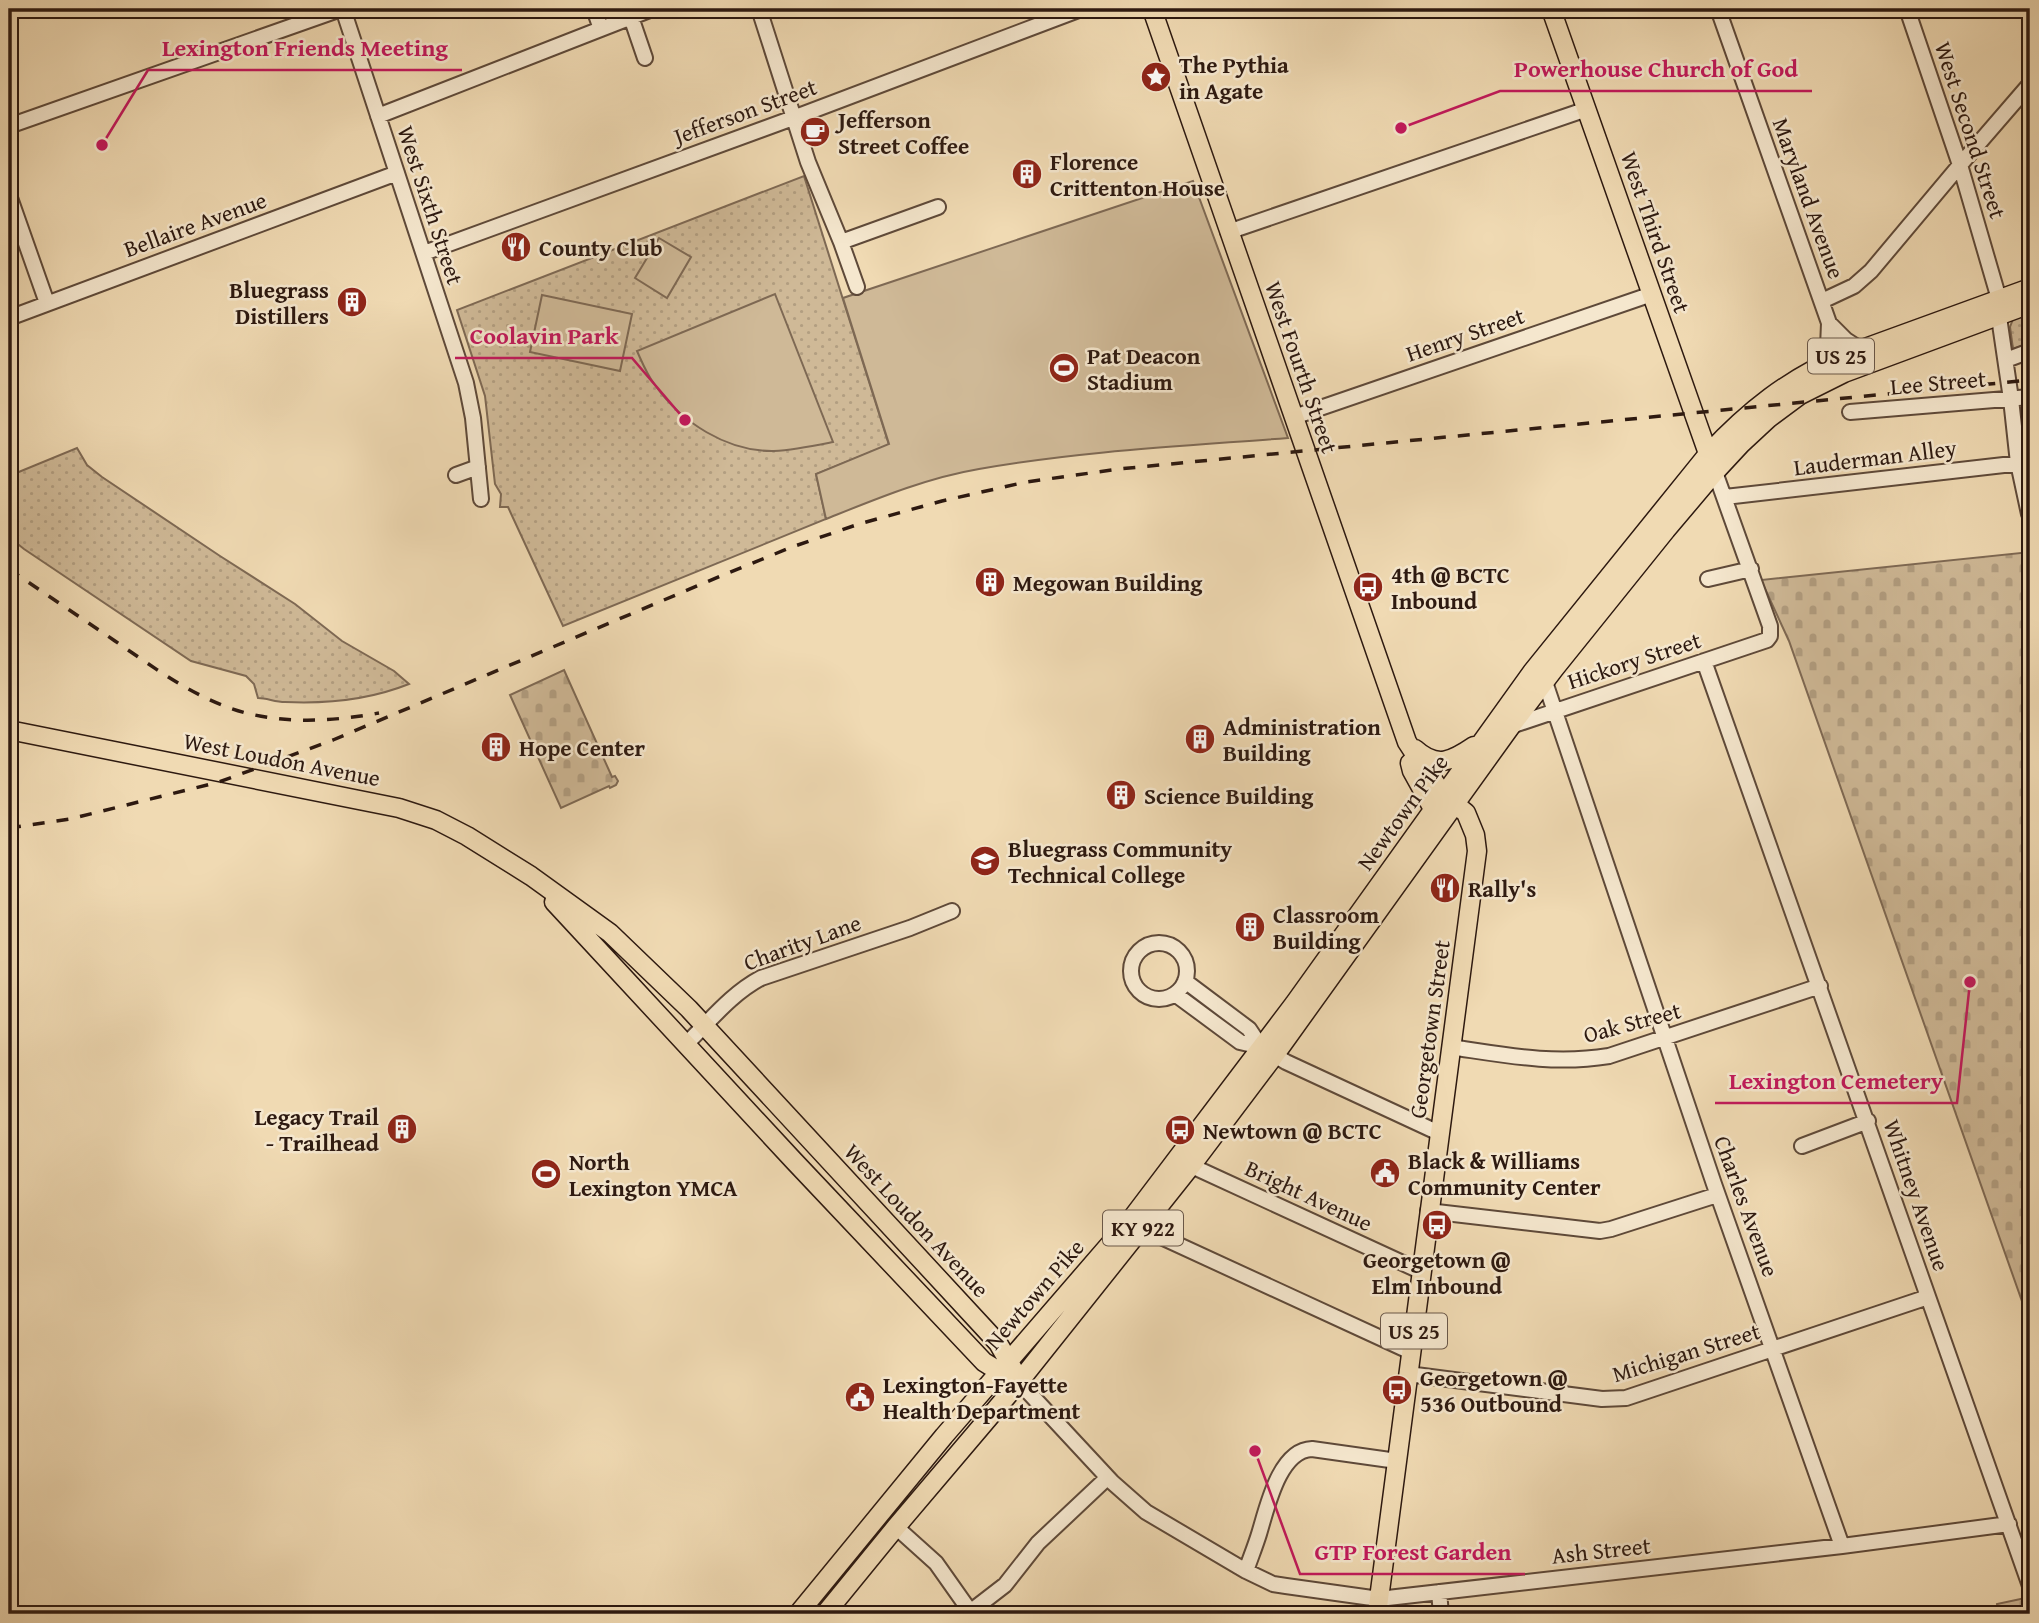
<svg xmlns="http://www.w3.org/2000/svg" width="2039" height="1623" font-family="'Gentium Book Plus',serif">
<defs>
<pattern id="green-dots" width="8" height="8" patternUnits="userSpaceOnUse" patternTransform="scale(1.75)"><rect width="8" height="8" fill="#cfb997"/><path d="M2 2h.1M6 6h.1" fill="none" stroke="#b29e81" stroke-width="1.8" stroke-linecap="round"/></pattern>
<pattern id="cemetery-stones" width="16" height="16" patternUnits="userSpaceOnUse" patternTransform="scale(1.75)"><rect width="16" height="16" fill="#cfb997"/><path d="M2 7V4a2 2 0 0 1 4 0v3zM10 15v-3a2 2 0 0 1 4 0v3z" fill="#b29e81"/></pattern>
</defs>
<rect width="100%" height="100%" fill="#f0dab3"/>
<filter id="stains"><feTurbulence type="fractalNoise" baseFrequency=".00286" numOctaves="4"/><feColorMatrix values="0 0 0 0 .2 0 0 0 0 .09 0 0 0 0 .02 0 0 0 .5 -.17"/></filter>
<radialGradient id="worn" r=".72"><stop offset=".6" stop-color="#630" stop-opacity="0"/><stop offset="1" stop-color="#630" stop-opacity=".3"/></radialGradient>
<path fill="url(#green-dots)" stroke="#7e6954" stroke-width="2" d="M804,176L889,445L816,474L826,519L563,626L508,507H500L501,494L495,484L485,396L457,310Z
M2030,313V343L2013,349L2010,327L2013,319Z
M77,448L87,465L102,477L220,556L295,604L342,641L394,671L409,684C369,700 327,704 285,702C275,702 267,698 258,698L254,684L246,676L191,661L24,549L9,537V476Z"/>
<path fill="url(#cemetery-stones)" stroke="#7e6954" stroke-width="2" d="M2030,552V1324L1789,641L1761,580Z
M564,670L612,777L615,776L618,781L616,785L610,788L609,786L561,808L510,695Z
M2030,1597V1614H1998L1997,1604Z"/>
<path fill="#cfb997" stroke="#7e6954" stroke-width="2" d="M1193,181L1288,438C1185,446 1081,451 979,469C926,478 876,499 826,519L816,474L889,444L843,298Z
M659,238L691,257L667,298L635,278Z
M775,294L833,442C813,446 794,450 774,451C727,452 681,422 655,385C647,375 642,362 637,351Z
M542,295L632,314L620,371L530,352Z"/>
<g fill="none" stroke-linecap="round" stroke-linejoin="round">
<g stroke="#5e4939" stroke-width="18">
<path id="minor" d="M343,9L466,383L473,418L481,499
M594,9L601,29
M759,9L808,162L841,242L857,287
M1718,9L1829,323L1828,347L1822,364
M1907,9L1960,165L1999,299L2000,324L2011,399L2018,463L2029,514
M631,17L645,58
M378,116L652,9
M9,126L341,9
M9,195L47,303
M1228,232L1587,109
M841,242L938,207
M424,253L793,118L1081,9
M1822,301L1854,286L1871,271L1960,165L2030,84
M9,318L397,173
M1829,323L1846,340L1860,349
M2006,360L2030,351
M1850,412L2030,397
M1294,417L1652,294
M456,475L478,467
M1725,497L2030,462
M1708,579L1751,569
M1704,661L2030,1586
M1545,682L1714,1184L1842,1546
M1511,726L1767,640L1770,636V626L1715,472
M1131 971a28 28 0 1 1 56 0a28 28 0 1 1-56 0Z
M1185,981L1249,1029L1261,1047
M1175,994L1240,1042L1261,1047L1286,1062L1439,1133
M686,1044C710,1021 731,994 761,978L910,928L952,911
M1450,1047C1505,1055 1553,1065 1609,1056L1820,986
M1802,1146L1868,1121
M1183,1162L1420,1271
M1428,1211L1600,1231L1611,1229L1717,1195
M1133,1224L1411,1352
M1408,1374L1602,1399L1626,1398L1928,1297
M1019,1382L1112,1482L1146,1512L1246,1571L1273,1584L1286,1586L1379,1599L1842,1546L2009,1524
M896,1527L936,1563L972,1614
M1246,1571C1250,1559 1255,1547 1259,1534C1267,1508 1279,1450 1312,1449L1397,1461
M1439,1592L1441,1614
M970,1612L1005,1585L1038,1543L1107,1478"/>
</g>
<g stroke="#2d1910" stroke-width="21">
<path id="major" d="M1152,9L1407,742L1422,765L1444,795L1466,813L1475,835L1477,851L1377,1614
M1551,9L1711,462
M9,730L399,808L436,820L467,836L531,876L610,933L689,1009L998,1343L1013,1369
M1415,749C1437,769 1452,761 1474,746
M1410,763L1412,771L1433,809
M554,902L794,1161L984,1362L1008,1377
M798,1614L944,1436L1129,1222L1294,1004L1532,672L1708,454C1747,412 1789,378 1843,356L2030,288
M825,1614L896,1527L1019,1382L1191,1166L1274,1056L1511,726L1555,668L1666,530L1715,472L1741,444L1769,418L1800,395L1844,373L2030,304"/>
</g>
<use href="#minor" stroke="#f5e7ce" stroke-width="14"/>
<use href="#major" stroke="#f0dab3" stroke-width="18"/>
<path stroke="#2d1910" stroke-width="3.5" stroke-dasharray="12 12" stroke-linecap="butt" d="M9,569C44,593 80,617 115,641C156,669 197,700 246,713C290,724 335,721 379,713
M9,828L70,819L219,782L333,740L723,575L792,547L859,524L942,501L1026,482L1119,469L2030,380"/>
</g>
<defs>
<g id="sight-disc" transform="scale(1.575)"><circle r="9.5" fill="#8f2418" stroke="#f5e7ce"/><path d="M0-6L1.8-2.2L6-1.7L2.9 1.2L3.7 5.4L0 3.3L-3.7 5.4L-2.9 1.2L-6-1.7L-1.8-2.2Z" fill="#fff"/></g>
<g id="cafe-disc" transform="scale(1.575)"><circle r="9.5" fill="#8f2418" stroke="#f5e7ce"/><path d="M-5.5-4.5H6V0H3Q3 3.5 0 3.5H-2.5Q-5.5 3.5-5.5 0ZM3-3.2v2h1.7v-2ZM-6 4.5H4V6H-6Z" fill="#fff"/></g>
<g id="building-disc" transform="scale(1.575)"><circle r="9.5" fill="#8f2418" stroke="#f5e7ce"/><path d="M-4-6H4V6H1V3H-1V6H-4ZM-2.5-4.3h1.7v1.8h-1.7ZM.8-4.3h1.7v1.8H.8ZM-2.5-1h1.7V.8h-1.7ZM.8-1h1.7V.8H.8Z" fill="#fff"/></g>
<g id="restaurant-disc" transform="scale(1.575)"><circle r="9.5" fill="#8f2418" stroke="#f5e7ce"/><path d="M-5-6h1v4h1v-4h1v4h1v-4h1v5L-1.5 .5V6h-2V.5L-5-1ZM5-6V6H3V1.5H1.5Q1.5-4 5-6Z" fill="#fff"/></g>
<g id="stadium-disc" transform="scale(1.575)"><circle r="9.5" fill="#8f2418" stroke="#f5e7ce"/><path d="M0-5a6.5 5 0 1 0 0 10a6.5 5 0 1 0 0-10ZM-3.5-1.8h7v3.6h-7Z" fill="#fff"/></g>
<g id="bus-disc" transform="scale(1.575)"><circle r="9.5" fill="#8f2418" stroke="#f5e7ce"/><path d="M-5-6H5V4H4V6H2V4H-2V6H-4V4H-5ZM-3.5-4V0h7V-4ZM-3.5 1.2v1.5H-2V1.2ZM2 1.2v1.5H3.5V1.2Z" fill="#fff"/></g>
<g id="university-disc" transform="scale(1.575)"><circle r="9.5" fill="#8f2418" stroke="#f5e7ce"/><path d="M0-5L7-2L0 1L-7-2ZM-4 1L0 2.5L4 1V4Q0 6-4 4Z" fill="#fff"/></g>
<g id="civic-disc" transform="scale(1.575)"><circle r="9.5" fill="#8f2418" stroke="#f5e7ce"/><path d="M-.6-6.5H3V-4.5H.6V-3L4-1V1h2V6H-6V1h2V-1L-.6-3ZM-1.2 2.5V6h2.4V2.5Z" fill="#fff"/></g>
</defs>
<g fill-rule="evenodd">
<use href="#sight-disc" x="1156" y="77"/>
<use href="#cafe-disc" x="815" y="132"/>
<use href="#building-disc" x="1027" y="174"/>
<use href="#restaurant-disc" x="516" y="247"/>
<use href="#building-disc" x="352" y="302"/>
<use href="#stadium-disc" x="1064" y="368"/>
<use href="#building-disc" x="990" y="582"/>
<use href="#bus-disc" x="1368" y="587"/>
<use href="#building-disc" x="1200" y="739"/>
<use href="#building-disc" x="496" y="747"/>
<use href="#building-disc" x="1121" y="795"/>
<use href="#university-disc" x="985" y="861"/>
<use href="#restaurant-disc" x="1445" y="888"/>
<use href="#building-disc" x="1250" y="927"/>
<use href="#building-disc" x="402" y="1129"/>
<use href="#bus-disc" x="1180" y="1130"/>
<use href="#civic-disc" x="1385" y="1173"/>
<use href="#stadium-disc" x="546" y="1174"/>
<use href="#bus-disc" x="1437" y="1225"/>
<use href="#bus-disc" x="1397" y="1390"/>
<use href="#civic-disc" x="860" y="1397"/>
</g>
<g text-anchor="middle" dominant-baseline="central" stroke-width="5" stroke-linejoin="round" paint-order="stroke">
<g fill="#f5e7ce" stroke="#695749" stroke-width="2">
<rect x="1808" y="338.5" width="66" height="35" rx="5"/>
<rect x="1103" y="1210.5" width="80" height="35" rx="5"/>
<rect x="1381" y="1313.5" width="66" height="35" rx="5"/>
</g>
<g font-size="21" font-weight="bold" fill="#2d1910">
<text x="1841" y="356">US 25</text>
<text x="1143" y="1228">KY 922</text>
<text x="1414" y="1331">US 25</text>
</g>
<g font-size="23" font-weight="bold" fill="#2d1910" stroke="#f5e7ce" text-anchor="start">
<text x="1179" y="64">The Pythia<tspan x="1179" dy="26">in Agate</tspan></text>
<text x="838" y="119">Jefferson<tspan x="838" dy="26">Street Coffee</tspan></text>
<text x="1050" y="161">Florence<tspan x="1050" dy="26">Crittenton House</tspan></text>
<text x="539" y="247">County Club</text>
<text x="329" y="289" text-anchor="end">Bluegrass<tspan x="329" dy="26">Distillers</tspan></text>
<text x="1087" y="355">Pat Deacon<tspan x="1087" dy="26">Stadium</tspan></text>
<text x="1391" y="574">4th @ BCTC<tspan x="1391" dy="26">Inbound</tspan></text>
<text x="1013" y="582">Megowan Building</text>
<text x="1223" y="726">Administration<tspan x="1223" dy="26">Building</tspan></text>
<text x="519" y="747">Hope Center</text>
<text x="1144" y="795">Science Building</text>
<text x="1008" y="848">Bluegrass Community<tspan x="1008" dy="26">Technical College</tspan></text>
<text x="1468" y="888">Rally's</text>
<text x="1273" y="914">Classroom<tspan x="1273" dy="26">Building</tspan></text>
<text x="379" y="1116" text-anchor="end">Legacy Trail<tspan x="379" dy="26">- Trailhead</tspan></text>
<text x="1203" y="1130">Newtown @ BCTC</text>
<text x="1408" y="1160">Black &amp; Williams<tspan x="1408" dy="26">Community Center</tspan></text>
<text x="569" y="1161">North<tspan x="569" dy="26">Lexington YMCA</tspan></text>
<text x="1437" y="1259" text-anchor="middle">Georgetown @<tspan x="1437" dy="26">Elm Inbound</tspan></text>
<text x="1420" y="1377">Georgetown @<tspan x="1420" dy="26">536 Outbound</tspan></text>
<text x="883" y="1384">Lexington-Fayette<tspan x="883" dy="26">Health Department</tspan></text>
</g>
<g font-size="23" fill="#2d1910" stroke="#f5e7ce">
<text transform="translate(745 111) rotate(-20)">Jefferson Street</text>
<text transform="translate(1971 130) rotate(72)">West Second Street</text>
<text transform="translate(1809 198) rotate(70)">Maryland Avenue</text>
<text transform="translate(431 205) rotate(72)">West Sixth Street</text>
<text transform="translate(195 224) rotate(-20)">Bellaire Avenue</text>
<text transform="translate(1656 232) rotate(71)">West Third Street</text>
<text transform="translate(1465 334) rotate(-19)">Henry Street</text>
<text transform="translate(1302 367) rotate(71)">West Fourth Street</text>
<text transform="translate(1938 382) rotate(-5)">Lee Street</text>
<text transform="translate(1875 457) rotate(-7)">Lauderman Alley</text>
<text transform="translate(1634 660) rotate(-18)">Hickory Street</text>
<text transform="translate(282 759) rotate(11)">West Loudon Avenue</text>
<text transform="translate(1402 812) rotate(-54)">Newtown Pike</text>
<text transform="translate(802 942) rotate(-20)">Charity Lane</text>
<text transform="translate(1632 1022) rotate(-15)">Oak Street</text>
<text transform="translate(1429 1029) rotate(-82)">Georgetown Street</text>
<text transform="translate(1309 1195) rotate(25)">Bright Avenue</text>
<text transform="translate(1917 1195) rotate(71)">Whitney Avenue</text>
<text transform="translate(1747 1206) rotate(70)">Charles Avenue</text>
<text transform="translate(917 1220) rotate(47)">West Loudon Avenue</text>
<text transform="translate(1034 1294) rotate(-49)">Newtown Pike</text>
<text transform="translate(1686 1352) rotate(-17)">Michigan Street</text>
<text transform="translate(1601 1550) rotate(-6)">Ash Street</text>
</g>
</g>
<path fill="none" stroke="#c2185b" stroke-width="2.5" d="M102 145L148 70H462M1401 128L1500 91H1812M685 420L632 358H455M1970 982L1957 1103H1715M1255 1451L1300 1574H1525"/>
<g fill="#c2185b" stroke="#f5e7ce" stroke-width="2.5">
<circle cx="102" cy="145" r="7"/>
<circle cx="1401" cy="128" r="7"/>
<circle cx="685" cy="420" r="7"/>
<circle cx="1970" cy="982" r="7"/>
<circle cx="1255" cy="1451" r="7"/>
</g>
<g font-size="24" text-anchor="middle" font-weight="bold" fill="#c2185b" stroke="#f5e7ce" stroke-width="5" stroke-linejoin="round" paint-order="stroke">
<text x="305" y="56">Lexington Friends Meeting</text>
<text x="1656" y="77">Powerhouse Church of God</text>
<text x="544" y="344">Coolavin Park</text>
<text x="1836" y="1089">Lexington Cemetery</text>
<text x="1413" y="1560">GTP Forest Garden</text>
</g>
<rect width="2039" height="1623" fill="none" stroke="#f0dab3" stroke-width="35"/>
<rect x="10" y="10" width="2018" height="1602" fill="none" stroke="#2d1910" stroke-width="3.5"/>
<rect x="18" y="18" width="2004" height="1588" fill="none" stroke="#2d1910" stroke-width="2"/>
<rect width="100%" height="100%" filter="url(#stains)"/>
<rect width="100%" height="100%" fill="url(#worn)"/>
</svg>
